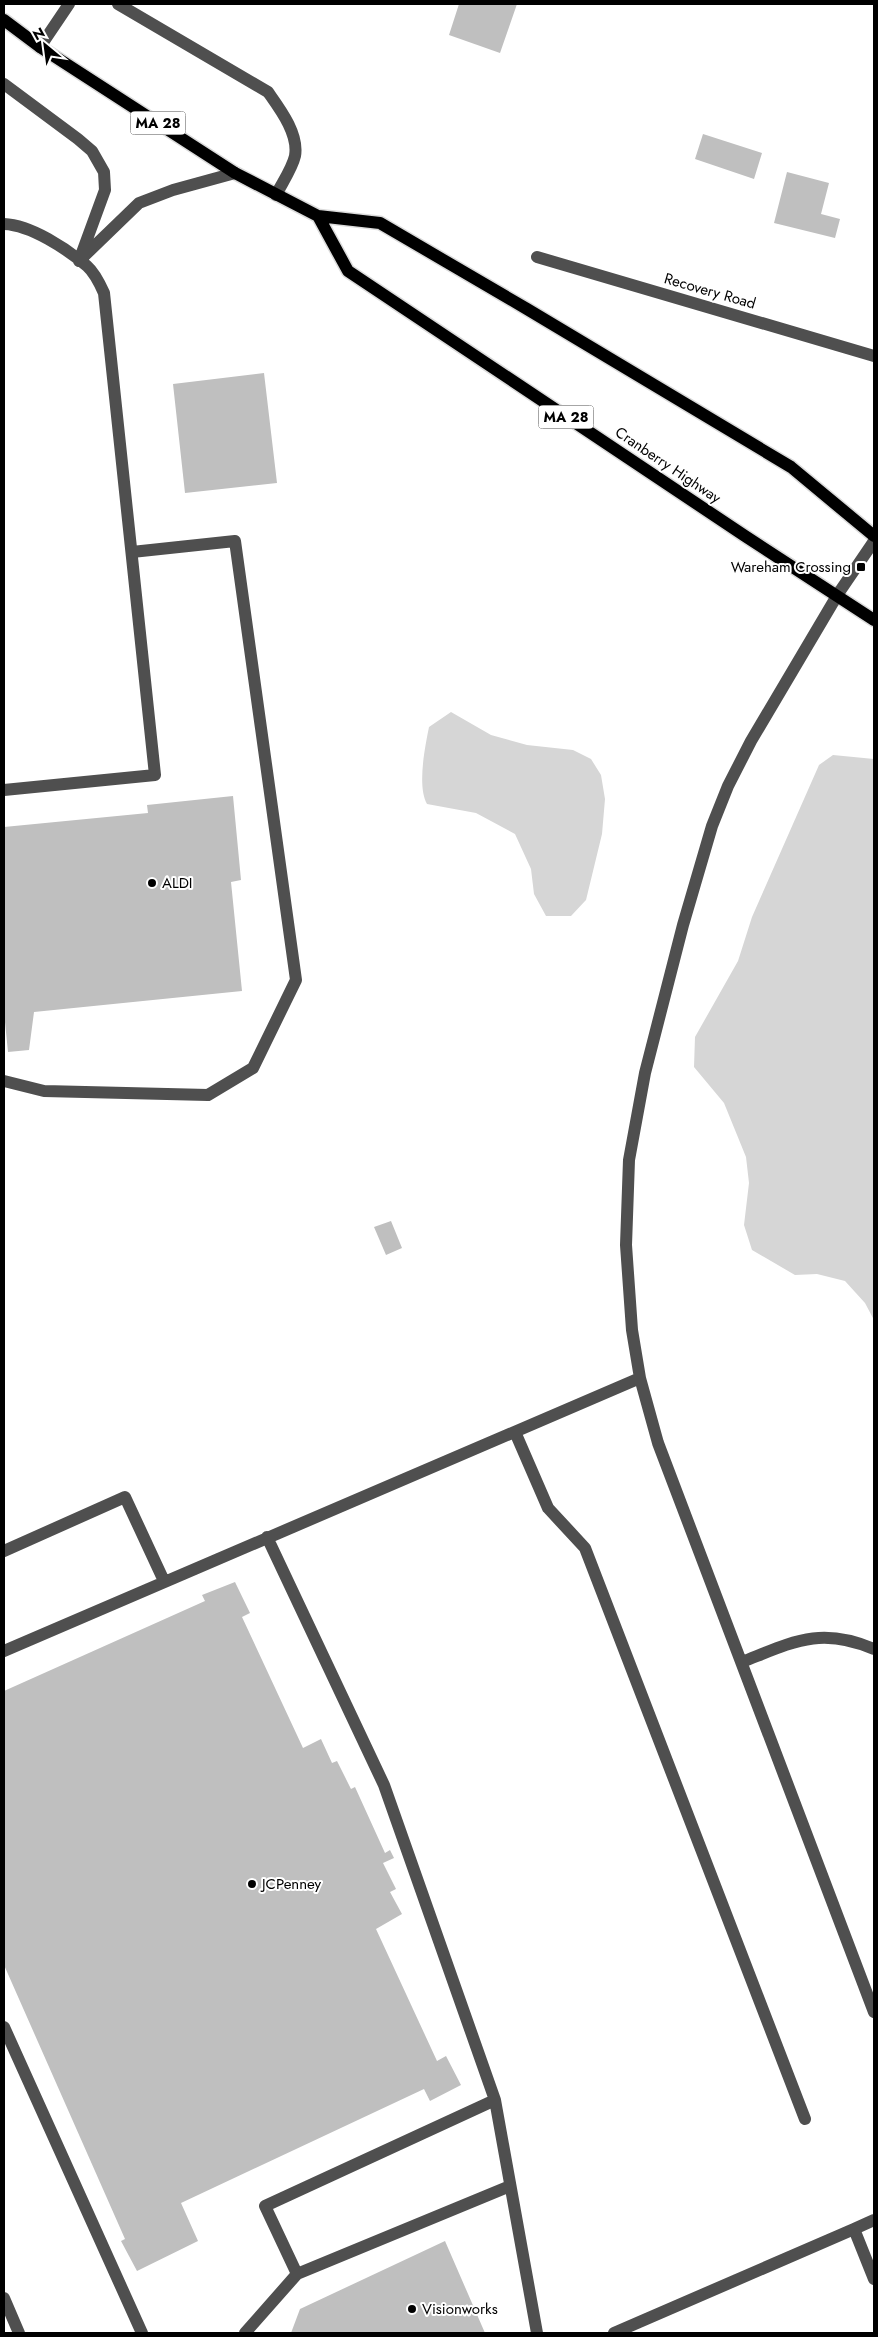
<svg xmlns="http://www.w3.org/2000/svg" width="878" height="2337" font-family="Jost,sans-serif">
<rect width="100%" height="100%" fill="#fff"/>
<path fill="#d6d6d6" d="M451,712L491,735L527,745L573,750L591,759L601,775L605,799L602,834L586,900L571,916H546L534,894L531,869L515,834L476,813L427,804C417,786 425,747 429,727Z
M833,755L874,759V1320L865,1303L845,1281L817,1274L795,1275L752,1250L744,1225L749,1183L746,1157L724,1103L694,1067L695,1037L738,961L752,917L819,765Z"/>
<path fill="#bfbfbf" d="M459,4H517L500,53L449,35Z
M703,134L762,153L754,179L695,159Z
M787,172L829,183L821,214L840,219L835,238L774,223Z
M264,373L277,483L185,493L173,384Z
M233,796L241,880L231,882L242,991L34,1012L29,1050L8,1052L4,1012V827L148,813L147,805Z
M391,1221L402,1248L386,1255L374,1227Z
M235,1582L250,1613L242,1617L303,1748L321,1739L332,1763L337,1761L351,1789L355,1787L385,1853L390,1850L394,1858L383,1863L396,1889L390,1892L402,1914L376,1929L437,2061L446,2056L461,2085L430,2101L424,2089L181,2203L198,2241L137,2271L121,2241L125,2239L4,1965V1691L205,1601L202,1595Z
M445,2241L485,2333H291L300,2309Z"/>
<g fill="none" stroke-linecap="round" stroke-linejoin="round">
<g stroke="#dbdbdb" stroke-width="15">
<path id="major" d="M4,20L40,47L235,173L318,216L380,223L527,309L791,467L874,536
M318,216L348,271L745,536L874,620"/>
</g>
<path stroke="#4f4f4f" stroke-width="12" d="M118,4L268,92C280,109 299,134 295,156C292,169 282,183 276,195
M40,47L69,4
M4,84L78,139L92,151L104,172L105,190L79,261
M4,224C31,225 67,249 87,266C95,273 100,284 104,293L155,775L4,790
M537,257L874,356
M81,259L139,203L173,190L235,173
M874,541L838,594L751,741L728,786L712,826L683,925L645,1073L629,1160L626,1245L632,1330L640,1378L658,1443L874,2012
M4,1081L44,1091L208,1095L253,1068L296,980L235,541L132,552
M515,1432L548,1508L585,1548L805,2119
M267,1537L384,1785L495,2100L537,2333
M4,1551L125,1497L164,1581
M4,1651L640,1378
M742,1662C793,1642 820,1626 874,1649
M4,2027L142,2333
M874,2220L854,2229L874,2279
M297,2274L265,2206L495,2100
M4,2298L19,2333
M245,2333L297,2274L510,2186
M614,2333L854,2229"/>
<use href="#major" stroke="#000" stroke-width="12"/>
</g>
<g fill="#000" stroke="#fff" stroke-width="2">
<rect x="856" y="562" width="10" height="10" rx="2.5"/>
<circle cx="152" cy="883" r="5"/>
<circle cx="252" cy="1884" r="5"/>
<circle cx="412" cy="2309" r="5"/>
</g>
<g text-anchor="middle" dominant-baseline="central" stroke-width="4" stroke-linejoin="round" paint-order="stroke">
<g fill="#fff" stroke="#4c4c4c" stroke-width="1">
<rect x="130.5" y="111.5" width="55" height="23" rx="4"/>
<rect x="538.5" y="405.5" width="55" height="23" rx="4"/>
</g>
<g font-size="14" font-weight="bold" fill="#000">
<text x="158" y="123">MA 28</text>
<text x="566" y="417">MA 28</text>
</g>
<g font-size="15" fill="#000" stroke="#fff">
<text transform="translate(710 291) rotate(16)">Recovery Road</text>
<text transform="translate(668 465) rotate(34)">Cranberry Highway</text>
</g>
<g font-size="15" fill="#000" stroke="#fff" text-anchor="start">
<text x="851" y="567" text-anchor="end">Wareham Crossing</text>
<text x="162" y="883">ALDI</text>
<text x="262" y="1884">JCPenney</text>
<text x="422" y="2309">Visionworks</text>
</g>
</g>
<rect width="878" height="2337" fill="none" stroke="#000000" stroke-width="10"/>
<g transform="translate(45 45) rotate(331)" stroke="#ffffff" stroke-width="4" paint-order="stroke">
<path d="M0-4L9 19L0 12L-9 19Z" fill="#000000"/>
<text y="-8" font-size="14" font-weight="bold" text-anchor="middle" fill="#000000">N</text>
</g>
</svg>
